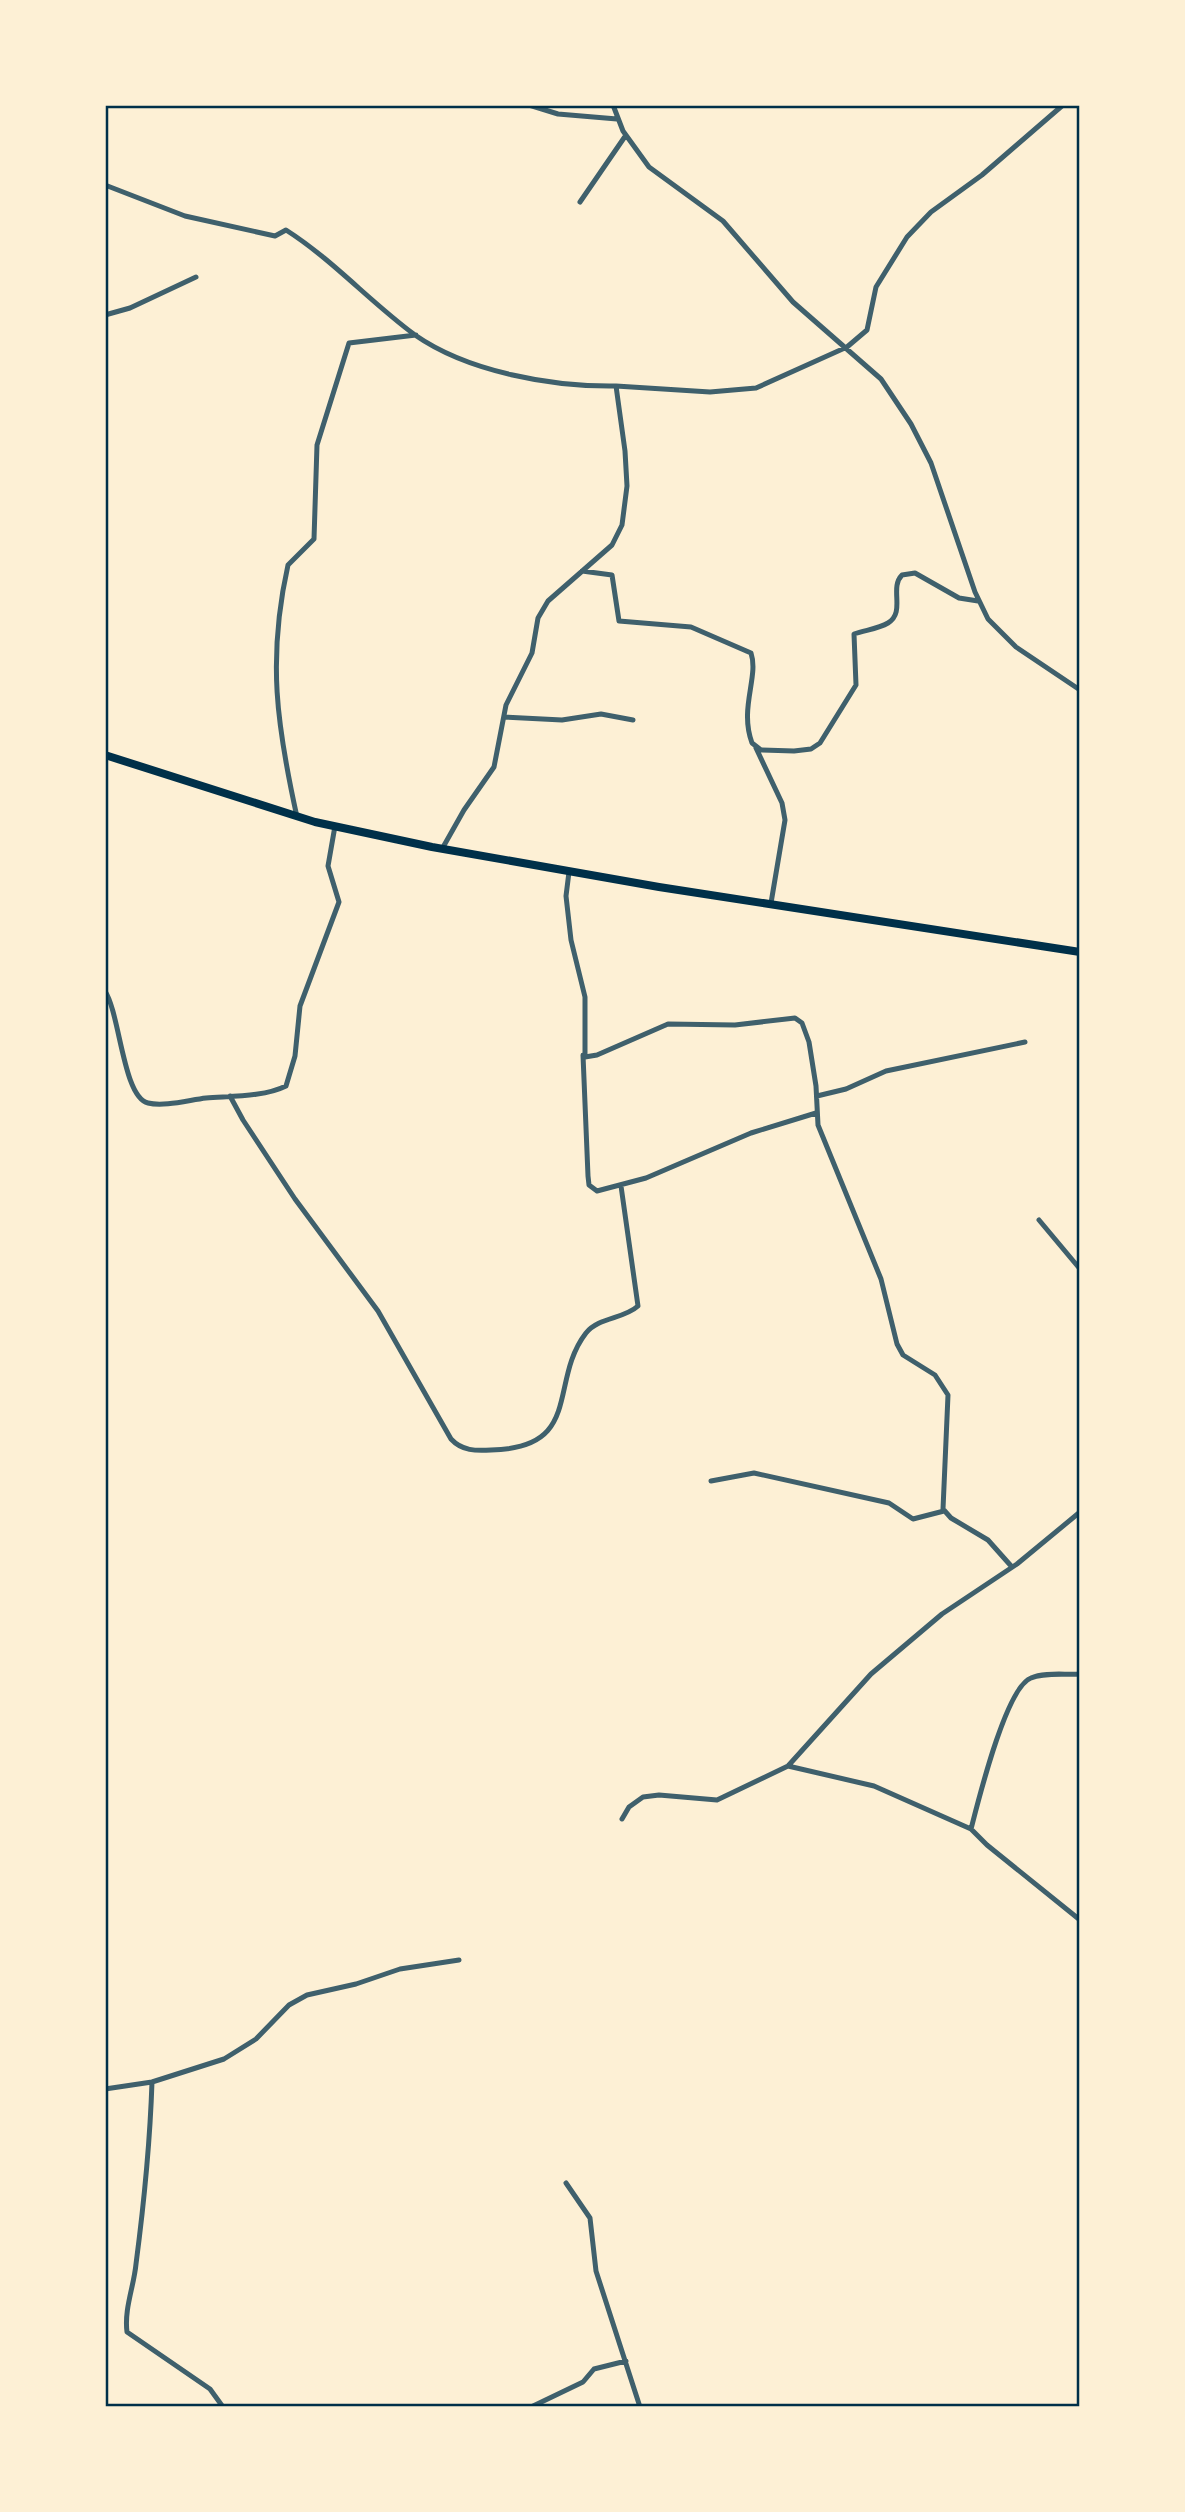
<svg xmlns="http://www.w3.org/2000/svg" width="1185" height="2512" font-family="Helvetica,sans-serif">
<rect width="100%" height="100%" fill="#fdf0d5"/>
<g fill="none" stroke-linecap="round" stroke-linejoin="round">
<path stroke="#3f606c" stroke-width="5" d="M529,105L558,114L617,119
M613,105L623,131L649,167L723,221L793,302L881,379L911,424L931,463L975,592L988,619L1016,647L1080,690
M105,185L185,216L275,236L286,230C333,260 370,302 415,335C468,372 552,387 616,386
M580,202L626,135
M105,315L130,308L196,277
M582,571L612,575L619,621L691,627L751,653C759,677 739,708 752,743L761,750L794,751L811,749L820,743L856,685L854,634C865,630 878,629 888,623C906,612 889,588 902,575L915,573L959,598L978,601
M504,717L562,720L601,714L633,720
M756,748L782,803L785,820L771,903
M297,817C277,726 267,659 288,565L314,539L317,445L349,343L416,335
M442,849L464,810L494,767L506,705L532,653L538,618L548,601L612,545L622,525L627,486L625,451L616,386L710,392L756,388L847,347L867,330L876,287L907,237L931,212L982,175L1063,105
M569,872L566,896L571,940L585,997V1057L597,1055L668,1024L735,1025L795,1018L802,1023L809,1042L816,1086L818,1125L881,1279L897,1344L903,1355L935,1375L948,1395L943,1509L951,1518L988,1540L1012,1567
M105,991C120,1014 123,1097 148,1103C164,1107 189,1100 206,1098C231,1096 264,1097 286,1086L295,1056L300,1006L339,902L328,866L335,826
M583,1055L588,1176L589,1185L597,1191L646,1178L751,1133L816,1113
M230,1096L243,1120L295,1199L378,1311L451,1439C462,1451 476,1451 491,1450C584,1448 548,1382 586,1333C599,1317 624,1319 638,1306L621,1186
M817,1096L846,1089L886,1071L1025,1042
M1039,1220L1080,1269
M711,1481L754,1473L889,1503L913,1519L944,1511
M788,1766L871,1674L942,1614L1017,1564L1080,1512
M622,1819L629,1807L643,1797L659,1795L717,1800L788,1766L874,1786L971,1829L987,1845L1080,1920
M971,1829C978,1802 1006,1687 1031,1678C1044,1672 1065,1675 1080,1674
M152,2082C150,2142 144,2203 136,2264C134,2286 124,2309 127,2332L210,2389L223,2407
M105,2089L152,2082L224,2059L256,2039L289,2005L307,1995L356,1984L400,1969L459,1960
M566,2183L590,2218L596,2271L640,2407
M531,2407L583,2382L594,2369L626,2361"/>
<path stroke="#003049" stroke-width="8" d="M105,755L315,822L432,847L659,887L1080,952"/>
</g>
<rect width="1185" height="2512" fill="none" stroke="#fdf0d5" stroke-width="214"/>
<rect x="107" y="107" width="971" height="2298" fill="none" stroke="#003049" stroke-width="2.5"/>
</svg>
